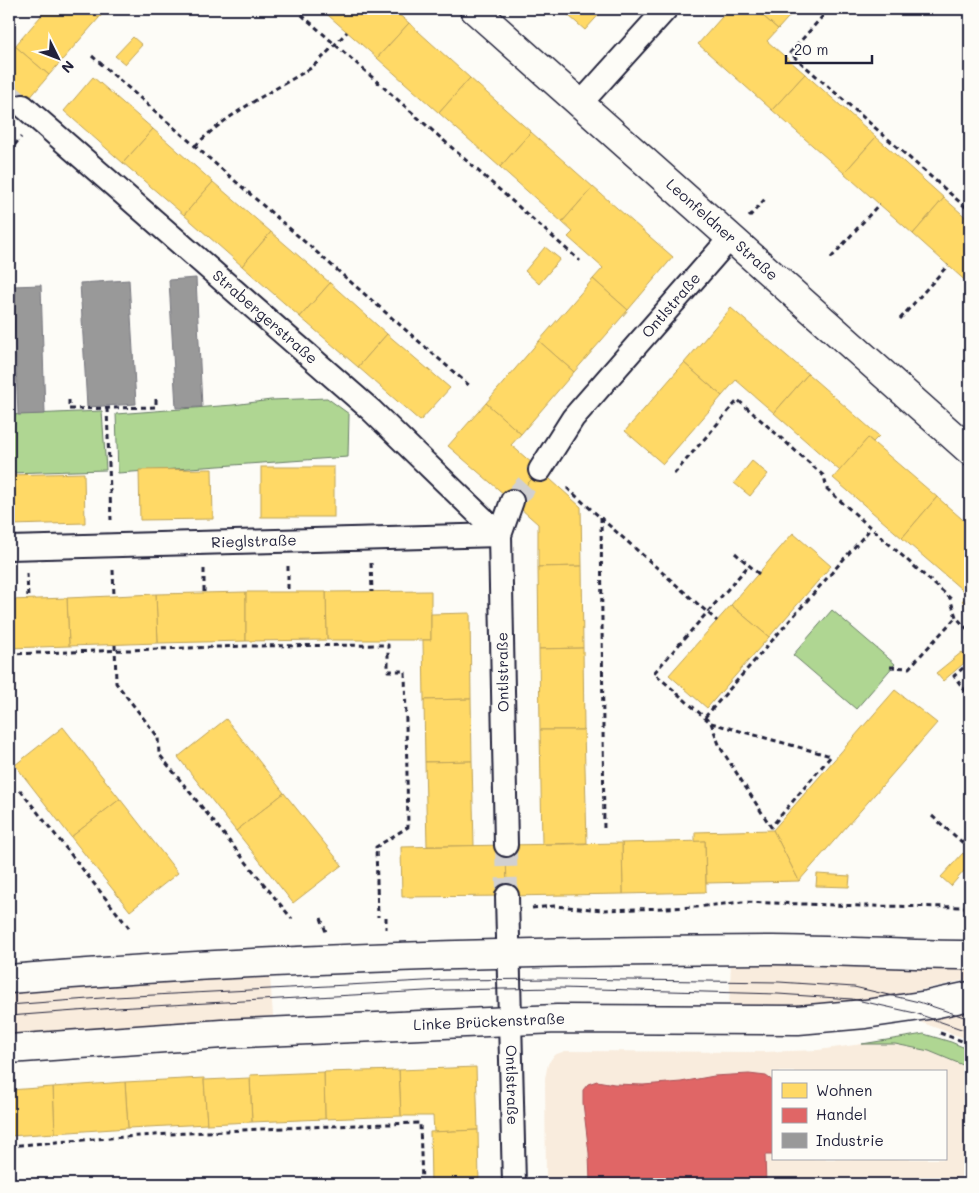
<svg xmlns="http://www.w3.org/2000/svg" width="979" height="1193" viewBox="0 0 979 1193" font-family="Mali,sans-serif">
<rect width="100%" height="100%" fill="#fdfcf7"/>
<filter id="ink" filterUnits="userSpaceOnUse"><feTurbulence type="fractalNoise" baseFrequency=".02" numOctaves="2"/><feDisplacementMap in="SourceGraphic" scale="10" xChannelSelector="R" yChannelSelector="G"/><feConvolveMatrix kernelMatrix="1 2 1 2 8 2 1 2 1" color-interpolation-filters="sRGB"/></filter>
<g filter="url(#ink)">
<g fill="#f9ecdd" fill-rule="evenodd">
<polygon points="731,964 970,969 970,979 875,1000 822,1005 729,1007"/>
<polygon points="270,975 273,1016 9,1034 9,992"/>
<polygon points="970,1011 970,1040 920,1022"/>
<path d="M 862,1044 L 895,1044 L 929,1051 L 970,1068 L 970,1184 L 546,1184 L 545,1078 L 548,1064 L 554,1055 L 565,1051 L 762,1052 L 818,1050 ZM 773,1072 L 945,1072 L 945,1159 L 773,1159 Z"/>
</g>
<g fill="#afd692" stroke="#687c66">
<polygon points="327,398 349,414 348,457 118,473 116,414 233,405 271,400"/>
<polygon points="102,411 106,470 9,473 9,415"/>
<polygon points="832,610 895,664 856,709 793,655"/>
<polygon points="924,1034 951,1042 970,1050 970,1068 929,1051 895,1044 862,1044"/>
</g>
<g fill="#ffd966" stroke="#bda259">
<polygon points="47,9 88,9 99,18 49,75 15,46"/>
<polygon points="88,9 106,9 99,18"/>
<polygon points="321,9 392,9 409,23 377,58"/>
<polygon points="561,9 604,9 585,30"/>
<polygon points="729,9 755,9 778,29 767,41 805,74 772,110 698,44"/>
<polygon points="755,9 796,9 778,29"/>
<polygon points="409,23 470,78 439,113 377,58"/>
<polygon points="133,37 142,45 125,64 115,56"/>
<polygon points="15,46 49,75 9,123 9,53"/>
<polygon points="805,74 876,137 844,173 772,110"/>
<polygon points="93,77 153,129 123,163 64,111"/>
<polygon points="470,78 531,132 500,167 439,113"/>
<polygon points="153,129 213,182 184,215 123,163"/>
<polygon points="531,132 593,187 562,222 500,167"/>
<polygon points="876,137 944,198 913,234 844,173"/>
<polygon points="213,182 271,232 242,266 184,215"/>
<polygon points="593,187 673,257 628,310 593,279 603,268 568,237 573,232 562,222"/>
<polygon points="944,198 970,221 970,285 913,234"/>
<polygon points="271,232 330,283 300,317 242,266"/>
<polygon points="545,247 560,259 539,284 525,271"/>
<polygon points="593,279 628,310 574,372 539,341"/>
<polygon points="330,283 387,334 358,367 300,317"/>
<polygon points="731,308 808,374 774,413 736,380 722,396 684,363"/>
<polygon points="387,334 450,388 420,421 358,367"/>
<polygon points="539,341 574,372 521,434 486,403"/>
<polygon points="684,363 722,396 663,464 625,431"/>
<polygon points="808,374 879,436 873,442 868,438 840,471 774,413"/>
<polygon points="486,403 521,434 511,445 540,470 512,501 448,446"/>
<polygon points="868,438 937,497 902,538 833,478"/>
<polygon points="752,461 768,474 750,496 734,483"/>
<rect x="261" y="467" width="73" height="50"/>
<polygon points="212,469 213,519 140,520 139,470"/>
<polygon points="540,470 581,507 582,566 538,567 538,524 512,501"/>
<polygon points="84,473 85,523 11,525 9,475"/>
<polygon points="937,497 970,526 970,592 968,595 902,538"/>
<polygon points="793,533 831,566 769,637 731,605"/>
<polygon points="582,566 583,648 539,649 538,567"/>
<polygon points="431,591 431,640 327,640 326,592"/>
<polygon points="246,592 246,641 158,643 156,594"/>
<polygon points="246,592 326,592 327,640 246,641"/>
<polygon points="970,592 970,609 962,601"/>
<polygon points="156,594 158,643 69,646 67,598"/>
<polygon points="67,598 69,646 9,648 9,600"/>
<polygon points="731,605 769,637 707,708 669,675"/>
<polygon points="470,613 471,699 424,700 423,640 431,640 431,614"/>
<polygon points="583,648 584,730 540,730 539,649"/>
<polygon points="962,652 969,659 943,681 936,673"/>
<polygon points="895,690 937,723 799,881 773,830"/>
<polygon points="471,699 472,761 425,762 424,700"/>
<polygon points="226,719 284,793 236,831 178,757"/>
<polygon points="63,727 120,799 71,837 15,765"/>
<polygon points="540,730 584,730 587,843 542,844"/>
<polygon points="472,761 474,846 427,846 425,762"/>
<polygon points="284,793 342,865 293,903 236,831"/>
<polygon points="120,799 178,873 130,911 71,837"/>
<polygon points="773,830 799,881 706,883 705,841 695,842 695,832"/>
<polygon points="705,841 706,892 623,894 622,843"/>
<polygon points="622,843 623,894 507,896 506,845"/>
<polygon points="506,845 507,896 402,897 401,847"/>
<polygon points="963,853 970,860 970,864 951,886 941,877"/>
<polygon points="817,874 850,876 849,887 816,886"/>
<polygon points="476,1067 478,1130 434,1132 433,1116 401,1116 399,1070"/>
<polygon points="399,1070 401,1116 325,1119 324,1072"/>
<polygon points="324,1072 325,1119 252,1122 250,1075"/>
<polygon points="204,1078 207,1124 128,1128 125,1082"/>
<polygon points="250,1078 252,1122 207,1124 204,1080"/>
<polygon points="125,1082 128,1128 55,1133 53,1087"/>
<polygon points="53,1087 55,1133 9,1136 9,1090"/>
<polygon points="478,1130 479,1184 431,1184 430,1132"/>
</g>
<polygon fill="#e06666" stroke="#a75259" points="749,1074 766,1076 773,1081 773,1155 765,1155 766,1184 590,1184 589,1153 583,1103 583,1090 588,1084 597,1081 614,1084 643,1085 681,1082 714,1076"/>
<g fill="#999" stroke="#75757d">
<polygon points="196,278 202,407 176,408 169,280"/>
<polygon points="129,280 136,404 87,407 80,283"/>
<polygon points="41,285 45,414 18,415 13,286"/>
</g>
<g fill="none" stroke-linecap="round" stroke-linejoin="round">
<g stroke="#d1d0d1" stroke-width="22" stroke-dasharray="22 11" stroke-linecap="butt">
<polyline points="9,94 23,106"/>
<polyline points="512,501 540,470"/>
<polyline points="506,845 507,896"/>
</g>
<g stroke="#22223b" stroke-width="26">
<g id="street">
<polyline points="581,103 666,9"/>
<path id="s1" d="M 23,106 L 371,410 L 500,535"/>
<path id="s2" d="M 540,470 L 573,418 L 731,237"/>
<path id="s3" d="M 9,548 L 500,535"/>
<polyline points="506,845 500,535 512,501"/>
<path id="s4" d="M 507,896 L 514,1184"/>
</g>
</g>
<g stroke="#22223b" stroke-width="31">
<g id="secondary">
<path id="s5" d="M 474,9 L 970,451"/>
<path d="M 9,979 C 263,958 517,951 772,950 C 838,950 904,955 970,955"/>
<path id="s6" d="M 9,1049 L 222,1034 L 510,1021 L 557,1019 L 798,1020 L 865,1014 L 928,1005 L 970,996"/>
</g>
</g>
<g stroke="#22223b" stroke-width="3" stroke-dasharray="5 4" stroke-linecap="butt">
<polyline points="295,9 580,261"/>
<polyline points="829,9 790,53 970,211"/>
<polyline points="92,56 471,387"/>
<path d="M 195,146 C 228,113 271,92 311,68 L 321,59 L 347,32"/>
<polyline points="9,152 21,137"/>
<polyline points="749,217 765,199"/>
<polyline points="831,258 879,204"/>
<polyline points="900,319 948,265"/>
<polyline points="69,400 69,409 156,407 156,395"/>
<polyline points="107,408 111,520"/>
<polyline points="674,474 738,400 824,476 827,489 950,598 956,617 970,632"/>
<polyline points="567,488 717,621"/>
<polyline points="601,517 604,832"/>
<polyline points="735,553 759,574"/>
<polyline points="371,563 372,592"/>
<polyline points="288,566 288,592"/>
<polyline points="204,569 204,593"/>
<polyline points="113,570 114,596"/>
<polyline points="27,573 28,599"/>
<polyline points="115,645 116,683 158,737 159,754 292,919"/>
<polyline points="9,654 247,646 388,645 388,671 405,671 408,827 376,847 378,917"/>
<polyline points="970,662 954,676 970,697"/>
<polyline points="890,667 909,668 956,617"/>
<polyline points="705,717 871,528"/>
<polyline points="711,723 720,747 771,827 831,756 711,723 654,673 749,565"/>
<polyline points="20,790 129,928"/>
<polyline points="932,816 970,849"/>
<polyline points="532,908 554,906 604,910 697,907 742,902 864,906 970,907"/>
<polyline points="386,917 386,929"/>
<polyline points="321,918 326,932"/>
<polyline points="940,1033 970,1044"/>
<path d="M 9,1146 C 146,1134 282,1127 420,1123 L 422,1184"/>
</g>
<use href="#street" stroke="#fdfcf7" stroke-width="22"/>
<use href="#secondary" stroke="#fdfcf7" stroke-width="28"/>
<g stroke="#22223b" stroke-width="1">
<polyline points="9,1005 115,997 444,980 556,979 779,982 854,987 919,1002 970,1019"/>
<polyline points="9,1016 116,1008 444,990 560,988 778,994 852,999 915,1013 970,1032"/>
</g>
</g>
</g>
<g text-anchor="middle" stroke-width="5" stroke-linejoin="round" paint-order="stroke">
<g font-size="15" fill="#22223b" stroke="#fdfcf7">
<text dy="5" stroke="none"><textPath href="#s5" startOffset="332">Leonfeldner Straße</textPath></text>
<text dy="5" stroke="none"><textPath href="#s2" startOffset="211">Ontlstraße</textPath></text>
<text dy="5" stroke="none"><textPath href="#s1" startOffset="321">Strabergerstraße</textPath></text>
<text dy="5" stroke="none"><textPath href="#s3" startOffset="245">Rieglstraße</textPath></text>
<text transform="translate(503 672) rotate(-91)" y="5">Ontlstraße</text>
<text dy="5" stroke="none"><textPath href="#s6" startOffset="481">Linke Brückenstraße</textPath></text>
<text dy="5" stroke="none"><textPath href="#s4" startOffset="189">Ontlstraße</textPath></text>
</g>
</g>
<rect width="979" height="1193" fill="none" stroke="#fdfcf7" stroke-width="30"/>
<rect x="15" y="15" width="949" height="1163" fill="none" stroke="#22223b" stroke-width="2" filter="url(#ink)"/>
<rect x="772" y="1070" width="175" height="90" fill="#fdfcf7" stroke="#a5a5ac"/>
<rect x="782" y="1083" width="25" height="15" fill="#ffd966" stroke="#a5a5ac"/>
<text x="816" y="1096" font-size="15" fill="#22223b">Wohnen</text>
<rect x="782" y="1108" width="25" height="15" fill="#e06666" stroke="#a5a5ac"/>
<text x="816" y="1120" font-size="15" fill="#22223b">Handel</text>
<rect x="782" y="1133" width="25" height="15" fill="#999999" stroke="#a5a5ac"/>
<text x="816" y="1146" font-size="15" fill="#22223b">Industrie</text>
<g transform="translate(58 58) rotate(132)" stroke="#fdfcf7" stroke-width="4" paint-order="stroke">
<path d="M0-4L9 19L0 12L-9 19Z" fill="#22223b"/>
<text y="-8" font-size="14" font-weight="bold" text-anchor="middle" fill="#22223b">N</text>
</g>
<path d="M786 55v8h86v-8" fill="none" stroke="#22223b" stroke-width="2.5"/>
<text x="794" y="55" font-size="15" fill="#22223b" stroke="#fdfcf7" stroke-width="4" paint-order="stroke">20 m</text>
</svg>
